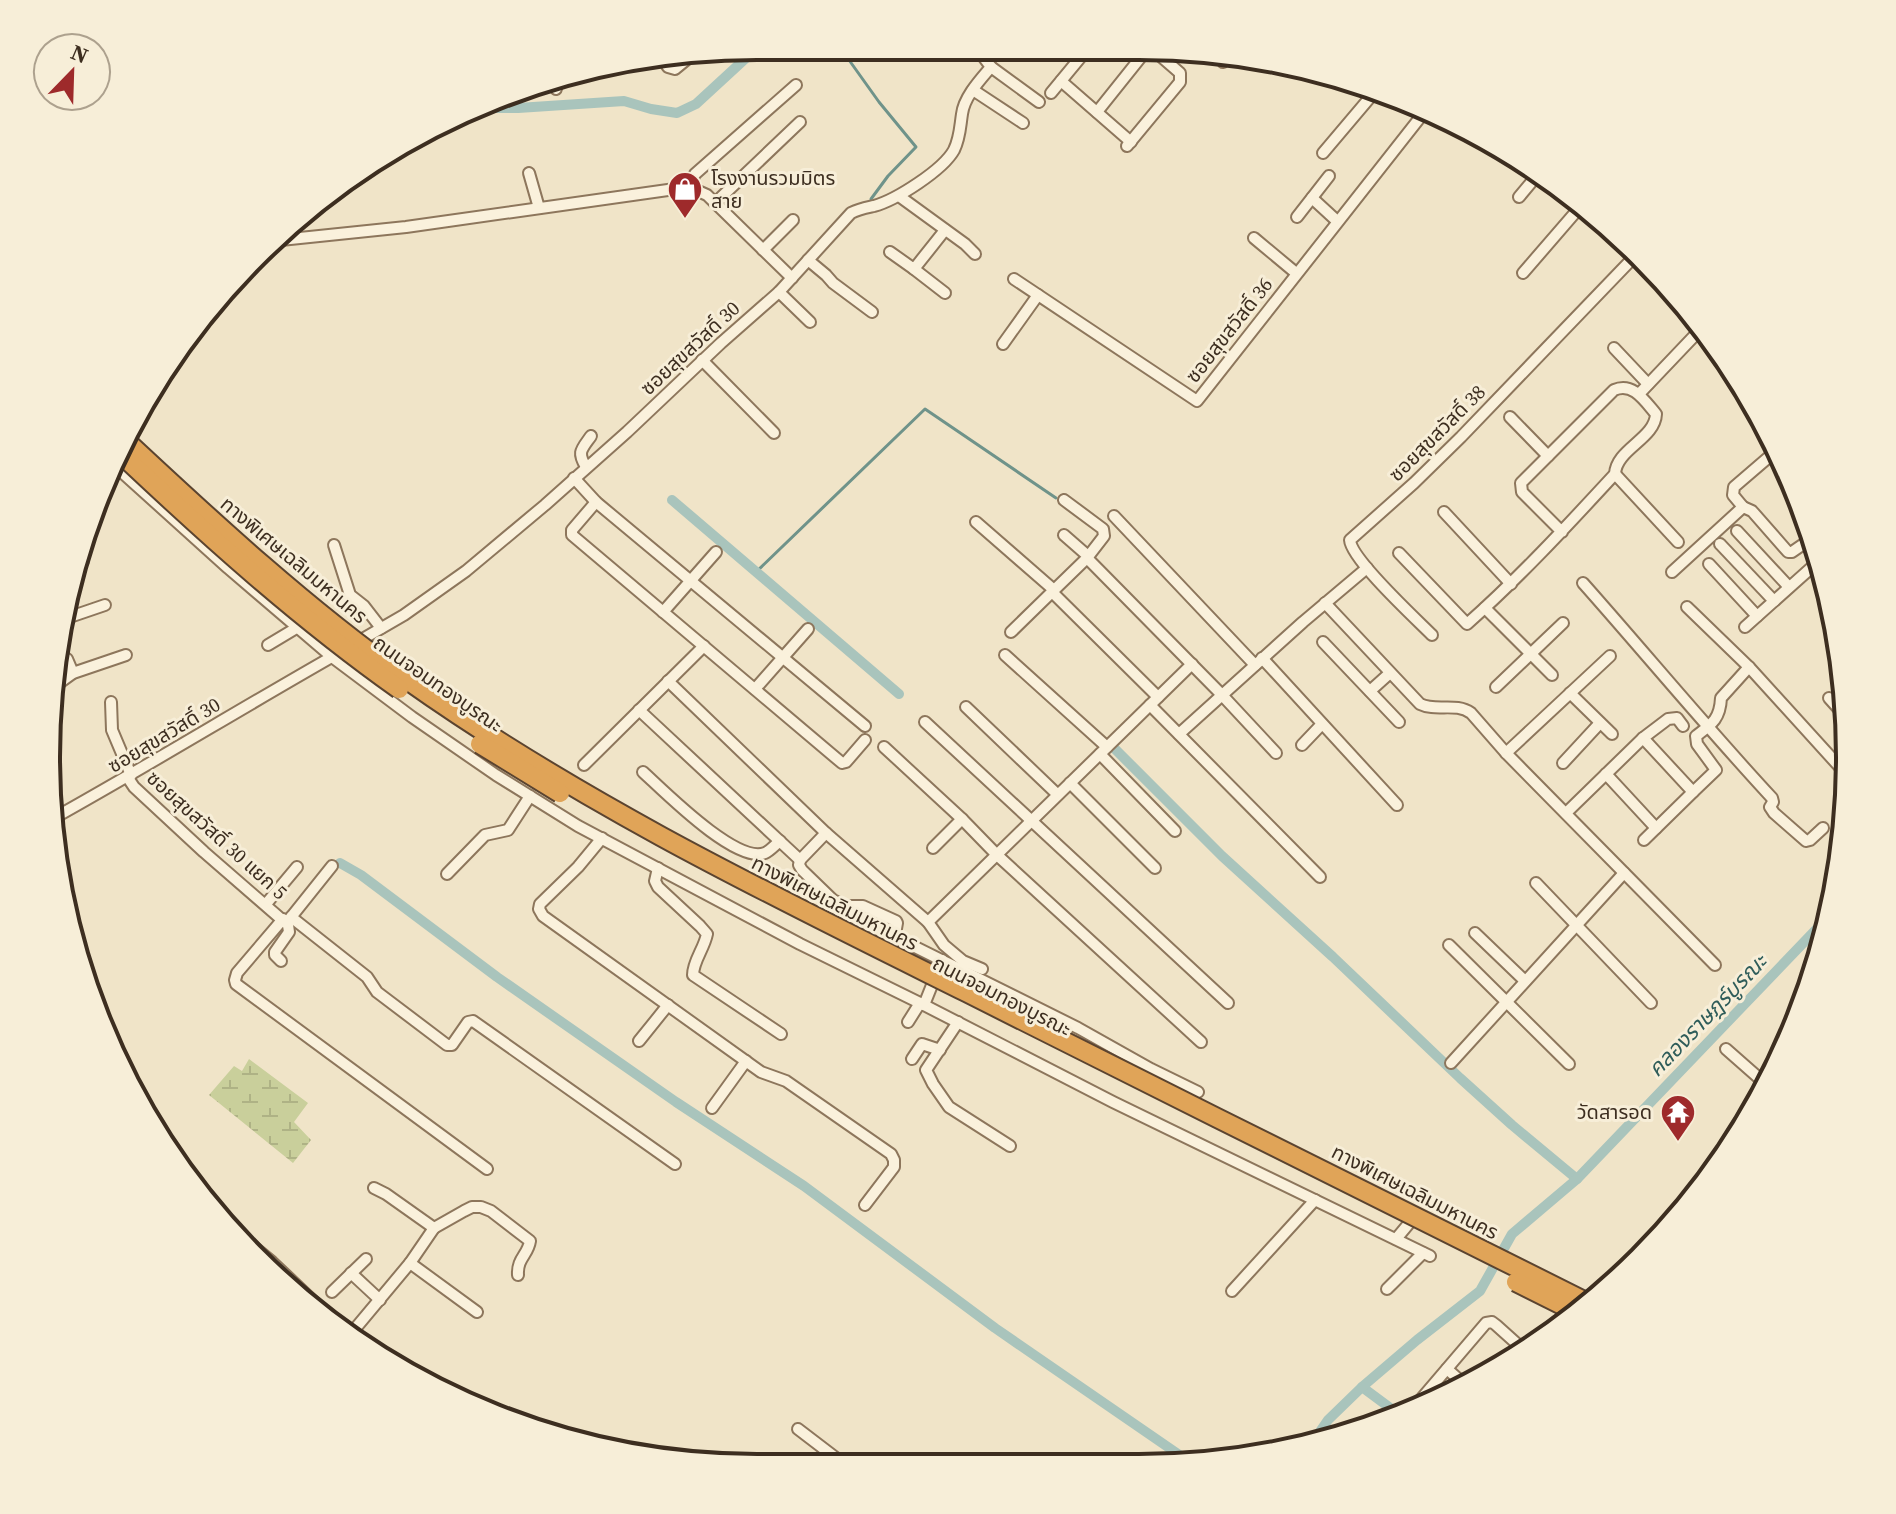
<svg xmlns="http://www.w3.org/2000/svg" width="1896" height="1514" viewBox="0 0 1896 1514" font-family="'Source Serif 4','Noto Sans Thai',serif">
<defs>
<pattern id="wetland-marsh" width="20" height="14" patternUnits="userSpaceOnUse" patternTransform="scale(2)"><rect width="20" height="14" fill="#c9cf9b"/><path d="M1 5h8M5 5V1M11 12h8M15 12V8" fill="none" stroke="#aeb285"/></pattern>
</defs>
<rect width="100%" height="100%" fill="#f0e4c8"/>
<polygon fill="url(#wetland-marsh)" points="249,1059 308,1103 294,1122 311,1140 293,1163 209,1095 234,1066 242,1071"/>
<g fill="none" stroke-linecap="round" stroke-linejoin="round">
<g stroke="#6f938a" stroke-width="3">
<polyline points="839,46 879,102 916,147 888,176 871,199"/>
<polyline points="755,573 925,409 1056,498"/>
</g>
<g stroke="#a9c4bc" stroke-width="10">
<polyline points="482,108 518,108 624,101 651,109 677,113 696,104 759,46"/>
<polyline points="672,500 899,694"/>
<polyline points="1114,748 1222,856 1333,957 1460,1078 1512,1125 1577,1179"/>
<polyline points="340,863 361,875 497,977 676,1102 804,1186 995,1328 1194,1465"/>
<polyline points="1362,1387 1397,1413"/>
<polyline points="1310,1446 1328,1420 1362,1387 1417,1340 1480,1291 1512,1234 1577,1179 1830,915"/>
</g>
<g stroke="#8d765c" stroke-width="14">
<g id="street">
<polyline points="662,58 668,67 675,69 692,55"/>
<polyline points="1223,62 1228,56"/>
<polyline points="991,67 1039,102"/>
<polyline points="554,78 556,89"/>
<polyline points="1061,81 1131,142"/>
<polyline points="973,90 1023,123"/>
<polyline points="1051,93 1089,47"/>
<polyline points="1097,112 1149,47"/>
<polyline points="1127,146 1180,82 1180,73 1150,47"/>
<polyline points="1323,153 1378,88"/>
<polyline points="529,173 539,208"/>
<polyline points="689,187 695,174 796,85"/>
<polyline points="899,196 965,244 975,254"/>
<polyline points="1519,197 1539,173"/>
<polyline points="1312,198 1337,221"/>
<polyline points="715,203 800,122"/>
<polyline points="1297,217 1329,176"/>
<polyline points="1254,238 1296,273"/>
<polyline points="271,241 406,227 689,187 707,195 792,278"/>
<polyline points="763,250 793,220"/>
<polyline points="890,252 914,269 945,230"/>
<polyline points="808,260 826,275 833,283 872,312"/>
<polyline points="914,269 945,293"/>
<polyline points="1523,273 1574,214 1585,206"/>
<polyline points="1014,279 1197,401 1426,110"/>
<polyline points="779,292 810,322"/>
<polyline points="1003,344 1038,295"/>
<polyline points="1614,348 1648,384"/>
<polyline points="702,360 774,433"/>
<polyline points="1639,394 1698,332"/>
<polyline points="1510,417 1548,456"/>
<polyline points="115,466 228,568 332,657 412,717 496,775 578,826 800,944 924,1005 1113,1102 1430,1256"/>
<path d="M 586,467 C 577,452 581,450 591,436"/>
<polyline points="1615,474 1678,542"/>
<polyline points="574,478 596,502 865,726"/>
<polyline points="596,502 572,530 572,535 842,763 846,762 865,740"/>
<polyline points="1743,507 1752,511 1788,552 1792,552 1805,543"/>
<polyline points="1444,512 1511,584"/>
<polyline points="1114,516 1255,665"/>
<polyline points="976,522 1054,590"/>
<polyline points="1737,531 1789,587"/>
<polyline points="1064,535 1088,556"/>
<polyline points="1720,544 1774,601"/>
<polyline points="334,545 350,595 364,606 381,628"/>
<path d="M 1399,553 L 1467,624 C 1520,577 1567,526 1615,474 C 1616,449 1655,439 1656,414 C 1644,400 1633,382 1614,390 L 1521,483 L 1522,492 L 1562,532"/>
<polyline points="1087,558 1222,695 1276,753"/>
<polyline points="74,564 83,561"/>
<polyline points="1709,564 1757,616"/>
<polyline points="1672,572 1743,507 1733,495 1734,487 1777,450"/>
<path d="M 1583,583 C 1646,654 1707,728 1772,798 L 1773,802 L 1770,807 L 1774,813 L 1806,841 L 1810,840 L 1823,828"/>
<polyline points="1052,592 1087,558 1104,536 1103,529 1064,500"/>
<path d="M 1325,603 L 1420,704 C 1436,712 1456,702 1471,713 L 1506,753 L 1715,965"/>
<polyline points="1687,607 1749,667 1848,776"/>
<polyline points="1485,608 1552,675"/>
<polyline points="663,612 716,552"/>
<polyline points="64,619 105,605"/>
<polyline points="1745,627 1820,560"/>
<polyline points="1011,632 1052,592 1158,697"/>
<path d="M 1432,635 C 1415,618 1351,559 1350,540 L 1414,483 L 1461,437 L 1635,256"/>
<polyline points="1323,642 1399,722"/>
<path d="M 354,644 L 404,615 L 466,571 L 545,505 L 627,432 L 721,343 L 779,292 L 851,213 C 859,209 865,208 874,206 C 896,200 943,170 954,150 C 960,138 960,127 962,114 C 964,97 980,80 991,67 L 976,47"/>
<polyline points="268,645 298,627"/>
<polyline points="59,655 67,659 73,673"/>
<polyline points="1005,655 1107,747"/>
<polyline points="1262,658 1397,805"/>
<polyline points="668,681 826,833 928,922 944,945 963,961 982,969"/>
<polyline points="55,686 73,673 126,655"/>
<polyline points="1496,687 1563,623"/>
<polyline points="755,689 808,629"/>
<polyline points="1370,691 1390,673"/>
<polyline points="1570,693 1612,734"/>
<polyline points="1829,698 1846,717"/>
<polyline points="111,702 112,730 131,775"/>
<polyline points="1150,705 1320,877"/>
<polyline points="966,707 1057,794"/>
<polyline points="639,710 800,860 826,833"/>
<polyline points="925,722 1228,1003"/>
<polyline points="1179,734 1303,622 1367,568"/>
<polyline points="1643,738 1693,792 1644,840"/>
<polyline points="1302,745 1322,724"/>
<polyline points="884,747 962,819"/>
<polyline points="1506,753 1610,656"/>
<polyline points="1100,754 1175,831"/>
<polyline points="1563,763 1600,723"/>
<polyline points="584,765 704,646"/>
<path d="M 643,772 C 665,792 736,864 765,853 C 770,851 776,844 780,841"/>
<polyline points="1606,774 1656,828"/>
<polyline points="128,778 134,787 204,852 288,925 289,932 275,952 275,955 281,961"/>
<polyline points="1070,783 1155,868"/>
<path d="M 1693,792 L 1716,770 L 1697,744 L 1696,736 C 1712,724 1720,719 1721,698 L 1749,667"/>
<polyline points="1566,813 1643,738 1668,719 1677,718 1683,726"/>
<path d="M 54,818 C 149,765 242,708 337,654"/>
<polyline points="602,838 578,867 540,904 539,909 543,916 761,1072 786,1081 891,1154 894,1160 894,1167 865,1205"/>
<polyline points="933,848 962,819 997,855 1201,1042"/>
<polyline points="800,860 799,865 802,870 833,900 846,906 863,906 896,921 897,923 895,934 899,939 1078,1028 1151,1069 1198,1092"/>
<path d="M 658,868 L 655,881 L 658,887 L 700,926 L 707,934 C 704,949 693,961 693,975 L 781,1034"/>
<polyline points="447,874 485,835 508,830 530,796"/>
<polyline points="1536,883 1651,1003"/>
<polyline points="266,904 297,867"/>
<polyline points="291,917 367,977 377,992 447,1045 452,1045 468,1022 473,1021 675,1164"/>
<polyline points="283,919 237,973 235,980 236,984 487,1169"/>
<polyline points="288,921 332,866"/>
<polyline points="928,922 1192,664"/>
<polyline points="1475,933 1525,981"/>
<polyline points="1449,945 1569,1064"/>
<polyline points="924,1005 942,960"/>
<polyline points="908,1022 920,1003"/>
<polyline points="958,1022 926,1070 933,1084 949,1107 1010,1146"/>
<polyline points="639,1041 668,1005"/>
<polyline points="1726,1049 1768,1086"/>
<polyline points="912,1059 922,1044 940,1050"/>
<polyline points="1451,1063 1624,873"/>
<polyline points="712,1108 746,1061"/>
<polyline points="214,1214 272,1262 349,1335"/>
<path d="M 434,1228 L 464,1211 L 472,1207 L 481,1207 L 491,1211 L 530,1241 C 528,1255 517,1258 518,1275"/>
<polyline points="1396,1239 1411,1221"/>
<polyline points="410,1263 477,1312"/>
<polyline points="351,1273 380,1300"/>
<polyline points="1387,1289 1423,1253"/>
<polyline points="1232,1291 1315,1200"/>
<polyline points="332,1292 366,1259"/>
<polyline points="349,1336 410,1263 434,1228 386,1194 374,1188"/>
<polyline points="1447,1369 1465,1385"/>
<polyline points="1416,1405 1486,1323 1492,1322 1496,1325 1525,1351"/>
<polyline points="798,1429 849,1468"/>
</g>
</g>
<g stroke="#5b4430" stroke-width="20">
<polyline id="primary" points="1734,377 1763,419"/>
</g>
<use href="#street" stroke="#faf1dc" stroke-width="10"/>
<use href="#primary" stroke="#f3d9a0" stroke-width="16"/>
<g stroke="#5b4430" stroke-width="22" stroke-linecap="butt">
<g id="highway-bridge">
<path d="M 125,440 C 215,524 306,608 406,679 C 582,804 775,897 968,993 C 1175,1097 1383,1201 1590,1304"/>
<path d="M 120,453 C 209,537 299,618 399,689"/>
<polyline points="480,744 560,793"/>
<polyline points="1516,1282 1578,1313"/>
</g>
</g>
<use href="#highway-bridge" stroke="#e0a458" stroke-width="18"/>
</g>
<defs>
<g id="shop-pin" transform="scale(1.8)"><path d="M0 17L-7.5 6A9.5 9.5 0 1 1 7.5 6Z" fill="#9e2a2b" stroke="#f7eed8"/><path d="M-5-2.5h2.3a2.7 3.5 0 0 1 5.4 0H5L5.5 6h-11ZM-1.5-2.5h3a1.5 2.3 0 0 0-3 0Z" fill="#fff"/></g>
<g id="temple-pin" transform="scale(1.8)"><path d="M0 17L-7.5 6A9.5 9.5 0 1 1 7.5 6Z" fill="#9e2a2b" stroke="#f7eed8"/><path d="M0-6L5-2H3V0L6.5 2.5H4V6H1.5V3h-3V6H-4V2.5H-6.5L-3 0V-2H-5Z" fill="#fff"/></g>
</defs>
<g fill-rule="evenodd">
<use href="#shop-pin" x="685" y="189"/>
<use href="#temple-pin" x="1678" y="1112"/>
</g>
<g text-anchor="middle" stroke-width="6" stroke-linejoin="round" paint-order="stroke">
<g font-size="20" fill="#3d2e20" stroke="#f7eed8" text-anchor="start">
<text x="711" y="185">โรงงานรวมมิตร<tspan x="711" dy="23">สาย</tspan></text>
<text x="1652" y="1119" text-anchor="end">วัดสารอด</text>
</g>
<g font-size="20" fill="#3d2e20" stroke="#f7eed8">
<text transform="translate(1229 330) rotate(-52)" y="7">ซอยสุขสวัสดิ์ 36</text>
<text transform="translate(690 348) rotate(-43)" y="7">ซอยสุขสวัสดิ์ 30</text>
<text transform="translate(1437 433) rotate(-45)" y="7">ซอยสุขสวัสดิ์ 38</text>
<text transform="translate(294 560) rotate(40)" y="7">ทางพิเศษเฉลิมมหานคร</text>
<text transform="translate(438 684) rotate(35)" y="7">ถนนจอมทองบูรณะ</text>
<text transform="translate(164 735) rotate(-31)" y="7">ซอยสุขสวัสดิ์ 30</text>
<text transform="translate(217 835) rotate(42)" y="7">ซอยสุขสวัสดิ์ 30 แยก 5</text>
<text transform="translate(835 903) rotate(27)" y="7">ทางพิเศษเฉลิมมหานคร</text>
<text transform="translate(1002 996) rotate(27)" y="7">ถนนจอมทองบูรณะ</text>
<text transform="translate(1415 1192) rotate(27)" y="7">ทางพิเศษเฉลิมมหานคร</text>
</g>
<g font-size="22" font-style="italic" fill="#2f5d5a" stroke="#f7eed8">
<text transform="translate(1707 1015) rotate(-46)" y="8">คลองราษฎร์บูรณะ</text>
</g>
</g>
<path d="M0 0H1896V1514H0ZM757 60H1139A697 697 0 0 1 1836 757V757A697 697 0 0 1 1139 1454H757A697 697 0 0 1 60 757V757A697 697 0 0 1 757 60Z" fill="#f7eed8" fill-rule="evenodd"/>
<path fill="none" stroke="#3d2e20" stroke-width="4" d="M757 60H1139A697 697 0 0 1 1836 757V757A697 697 0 0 1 1139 1454H757A697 697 0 0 1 60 757V757A697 697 0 0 1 757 60Z"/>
<g transform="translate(72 72) rotate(23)"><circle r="38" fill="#f7eed8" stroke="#ada18e" stroke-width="2"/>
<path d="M0-6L14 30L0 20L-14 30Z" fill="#9e2a2b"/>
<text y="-12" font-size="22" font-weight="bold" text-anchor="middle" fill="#3d2e20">N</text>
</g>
</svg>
